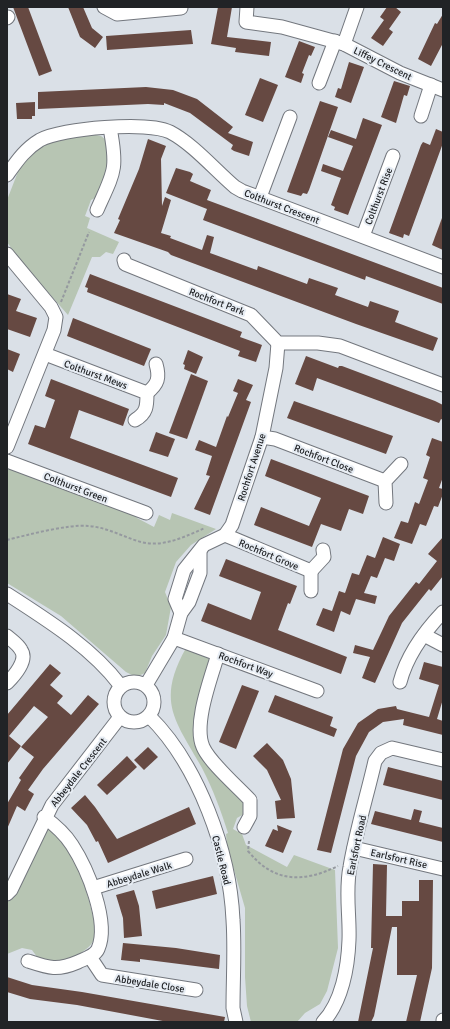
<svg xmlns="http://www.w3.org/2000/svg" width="450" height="1029" viewBox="0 0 450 1029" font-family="Signika,sans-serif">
<rect width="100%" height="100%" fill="#dae0e7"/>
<g fill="#b7c5b3">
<polygon points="91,134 101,136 106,140 112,164 101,195 91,200 85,216 90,218 87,228 119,242 113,254 106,252 100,257 92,257 68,315 18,258 7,242 7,200 21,164 32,152 49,142"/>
<polygon points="9,469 16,469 134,513 137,518 154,527 159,515 170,520 172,513 216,529 191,545 176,562 165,592 171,607 166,635 152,656 145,673 136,677 126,672 61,616 7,583 7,471"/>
<path d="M 186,648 L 207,656 L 209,660 L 194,719 L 193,735 L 197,747 L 244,800 L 244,814 L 237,818 L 233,829 L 242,834 L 246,845 L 287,867 L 294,855 L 335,870 L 338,948 L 327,991 L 320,1004 L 305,1013 L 297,1022 L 251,1022 L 247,1006 L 245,977 L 245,908 L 227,846 L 226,834 L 228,833 C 221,811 213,789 202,768 C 175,720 156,702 186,648 Z"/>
<path d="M 52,828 C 58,835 67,843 71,852 C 79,865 98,923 95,937 C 91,951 68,961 55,962 C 50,962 45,961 40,961 L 32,950 L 22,948 L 7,954 L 7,901 L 14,895 L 42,830 Z"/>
</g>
<g fill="#664942">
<polygon points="13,7 28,7 52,71 39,76"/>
<polygon points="68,7 83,7 92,28 103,37 95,48 80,37"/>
<polygon points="218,7 232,7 227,37 271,42 269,56 235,52 236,48 211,44"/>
<polygon points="387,7 395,7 401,12 389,29 393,32 383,46 371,38 384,20 380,17"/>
<polygon points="443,14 443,43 431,66 418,59 435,23 437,24"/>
<polygon points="191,30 193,44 107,50 106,36"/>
<polygon points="299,41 315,47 311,56 309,55 302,73 304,74 301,83 285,77"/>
<polygon points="349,62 364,67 351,103 335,97 338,88 341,89"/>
<polygon points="260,78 278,85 263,122 245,115"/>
<polygon points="394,81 410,86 407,96 404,95 396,123 381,117"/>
<polygon points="146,87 173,90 197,99 233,127 228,133 253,142 249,156 234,151 231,149 233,145 190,113 164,103 164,105 148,104 38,109 38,92"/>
<polygon points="320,101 338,107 309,190 307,194 303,193 301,196 287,192"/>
<polygon points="35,102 35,116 32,116 32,119 17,119 16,103"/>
<polygon points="363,118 382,125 348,215 334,210 335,207 331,205 341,178 321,171 323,164 343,171 353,146 328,137 331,130 356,139"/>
<polygon points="436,129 443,132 443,143 409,236 404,234 403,238 389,233 421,145 423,142 430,145"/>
<polygon points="148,139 166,146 161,159 162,206 165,197 171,200 161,233 171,236 170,238 202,250 207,235 214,237 210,253 257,270 258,266 307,284 309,278 338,288 335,295 368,307 370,301 399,311 395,322 438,338 433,351 356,324 171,255 168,252 114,233 120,220 118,219 139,169"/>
<polygon points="176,168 190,172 193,174 190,181 211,190 207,200 443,288 443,304 366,276 365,280 203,220 207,209 166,193"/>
<polygon points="442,218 443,218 443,250 432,245"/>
<polygon points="90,274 242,332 240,337 262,345 256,362 238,356 240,351 87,292 88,288 85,287"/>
<polygon points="7,294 21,299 16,311 37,318 30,337 7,329"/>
<polygon points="73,318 151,349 144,366 67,336"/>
<polygon points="7,349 20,354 13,372 7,369"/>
<polygon points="188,350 203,357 196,374 184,369 185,365 183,364"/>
<polygon points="306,356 338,368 339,366 342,366 435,401 443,405 443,420 441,419 439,423 317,378 313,391 295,384"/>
<polygon points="191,374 208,381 187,439 169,433"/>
<polygon points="51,379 129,409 123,426 79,410 70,438 178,478 171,497 28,444 35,425 45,428 55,400 45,396"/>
<polygon points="238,379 253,385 246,400 251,402 210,515 194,509 210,476 206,475 212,456 195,450 199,440 216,447 227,416 228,417 238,393 233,391"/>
<polygon points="294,401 393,436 386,454 287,418"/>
<polygon points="156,432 175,439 168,457 149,451"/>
<polygon points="432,438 443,442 443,477 439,488 443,489 443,494 438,507 434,506 426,526 420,524 412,544 394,538 401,521 408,523 415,502 419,504 428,480 423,478 430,457 426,455"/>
<polygon points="271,459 369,496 363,514 349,509 341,531 321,524 312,547 254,525 261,507 309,526 321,498 265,476"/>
<polygon points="383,537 400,544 394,561 385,558 377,578 371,576 364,593 377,596 375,604 356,599 350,615 341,611 334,632 316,625 323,608 332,611 339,591 345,593 352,573 359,575 367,555 375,558"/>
<polygon points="443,537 443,576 431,591 429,589 402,623 375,683 362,678 370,657 353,653 355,645 373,650 389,616 416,582 419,584 437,561 428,554"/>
<polygon points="226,559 297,586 290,604 288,603 278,630 347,657 341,674 201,621 208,603 251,620 261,592 219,576"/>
<polygon points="424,662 443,667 443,699 437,719 443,721 443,735 403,725 404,719 383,722 369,732 356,756 331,853 317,850 343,749 358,723 378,709 396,706 397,709 429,717 439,685 419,679"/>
<polygon points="50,664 61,673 50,685 63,696 57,703 71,715 88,695 99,704 43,769 28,790 34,794 25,811 17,806 7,829 7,804 21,780 19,778 34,757 21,747 48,717 34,706 9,736 21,746 7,764 7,715"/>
<polygon points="242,685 259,691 236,749 219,742"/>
<polygon points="275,695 333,717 330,726 337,729 334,737 268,712"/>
<polygon points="267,743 283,760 291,779 295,818 277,819 275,801 281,800 267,770 253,756"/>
<polygon points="148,747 158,757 144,770 134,760"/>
<polygon points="127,756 137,767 107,795 97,785"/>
<polygon points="388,767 443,781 443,800 383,785"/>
<polygon points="85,795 95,807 117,839 189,807 196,824 108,863 98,841 96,842 87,825 71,808"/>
<polygon points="414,809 422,811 419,822 443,828 443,842 371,824 375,811 411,820"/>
<polygon points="277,825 292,831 283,853 265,846 273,829 278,831"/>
<polygon points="373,864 387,865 386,916 402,916 402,901 419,901 419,880 433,880 432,968 420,1022 406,1022 417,975 397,975 397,927 392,927 374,1016 371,1022 358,1022 373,948 371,948"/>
<polygon points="213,876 217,894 156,909 152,891"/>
<polygon points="134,890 139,906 142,936 124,938 123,918 116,895"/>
<polygon points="123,943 176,948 220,955 219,969 140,959 140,962 121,960"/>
<polygon points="7,977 32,985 82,992 225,1017 224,1022 168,1022 77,1005 30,999 7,992"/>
</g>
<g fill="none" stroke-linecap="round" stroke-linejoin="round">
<g stroke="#73777e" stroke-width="15">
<g id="minor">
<polyline points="104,7 117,14 181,8"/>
<polyline points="247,7 246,22 282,27 344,44 400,73 443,90"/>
<polyline points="7,18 8,17"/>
<polyline points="344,44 357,7"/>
<polyline points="319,83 335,41"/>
<polyline points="421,116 431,85"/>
<path d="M 7,175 C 17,161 25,149 40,140 C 62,128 148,121 170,132 C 193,144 215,170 235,187 L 242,191 L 443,267"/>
<polyline points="260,197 290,117"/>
<path d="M 97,210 C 114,172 118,170 110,128"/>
<polyline points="363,236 393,156"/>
<polyline points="7,254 51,307 56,317 54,330 7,447"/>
<polyline points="124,260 125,264 251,315 278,343 318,343 340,346 443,385"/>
<path d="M 45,354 L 147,393 C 147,406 147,413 135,420"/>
<path d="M 147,393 C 158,384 160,378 156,364"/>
<polyline points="262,437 275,439 385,481"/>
<polyline points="7,461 146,513"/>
<polyline points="386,503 385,481 401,464"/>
<polyline points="225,535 311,571 324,557 323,550"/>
<polyline points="311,571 311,591"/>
<path d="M 7,594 C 47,620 91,647 120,685"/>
<polyline points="181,613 175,599 184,570 204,545 225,535 232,525 262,437 276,368 278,343"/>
<polyline points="424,635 443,645"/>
<path d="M 7,636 C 11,640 18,644 21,650 C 28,660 14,676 7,683"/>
<polyline points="174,638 317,691"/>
<path d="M 218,654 C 211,678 193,724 203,747 C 210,763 237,786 250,800 L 250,816 L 244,827"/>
<circle cx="134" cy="702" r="20"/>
<path d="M 400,682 C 407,655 424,632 443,612"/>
<polyline points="146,685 174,638 181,613 189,602 200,573 200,551"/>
<path d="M 149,716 C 198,764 230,852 233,920 C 235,949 233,979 233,1008 L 236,1022"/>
<polyline points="354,848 443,869"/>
<polyline points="93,888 186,859"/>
<polyline points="7,894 11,890 52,805 120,717"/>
<polyline points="90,957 102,975 196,990"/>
<path d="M 28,961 C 49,968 57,971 78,962 C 84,959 95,956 98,949 C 110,922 87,868 72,845 C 65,834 55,825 44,817"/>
<path d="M 323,1022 C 342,1002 348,967 349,940 C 350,916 345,891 350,867 C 356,831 367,796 375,761 L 381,753 L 392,748 L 443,760"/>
<polyline points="443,1022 443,1020"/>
</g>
</g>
<g stroke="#95999f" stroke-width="2" stroke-dasharray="3 2" stroke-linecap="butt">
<polyline points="61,302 89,232"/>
<path d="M 7,540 C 27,535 68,524 88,526 C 107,527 123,537 141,542 C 163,548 186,536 205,528"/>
<path d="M 249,841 L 248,851 C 274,883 303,883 338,866"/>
</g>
<use href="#minor" stroke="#fff" stroke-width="13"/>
</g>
<g text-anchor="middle" stroke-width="4" stroke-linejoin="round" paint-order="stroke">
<g font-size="10" fill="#212326" stroke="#e7edf4">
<text transform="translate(383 63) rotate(26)" y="4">Liffey Crescent</text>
<text transform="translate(378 196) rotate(-69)" y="4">Colthurst Rise</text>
<text transform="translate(282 206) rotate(21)" y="4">Colthurst Crescent</text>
<text transform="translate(217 301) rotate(21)" y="4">Rochfort Park</text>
<text transform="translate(96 374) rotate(20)" y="4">Colthurst Mews</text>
<text transform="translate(324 458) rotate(21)" y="4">Rochfort Close</text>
<text transform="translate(251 467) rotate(-72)" y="4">Rochfort Avenue</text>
<text transform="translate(76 487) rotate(21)" y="4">Colthurst Green</text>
<text transform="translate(269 554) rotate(23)" y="4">Rochfort Grove</text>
<text transform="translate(246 664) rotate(20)" y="4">Rochfort Way</text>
<text transform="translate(78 772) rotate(-52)" y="4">Abbeydale Crescent</text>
<text transform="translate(356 845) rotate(-78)" y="4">Earlsfort Road</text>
<text transform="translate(399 858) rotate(13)" y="4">Earlsfort Rise</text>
<text transform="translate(222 860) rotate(76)" y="4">Castle Road</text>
<text transform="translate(139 874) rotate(-17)" y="4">Abbeydale Walk</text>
<text transform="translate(150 983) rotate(9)" y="4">Abbeydale Close</text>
</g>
</g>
<rect width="450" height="1029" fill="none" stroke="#212326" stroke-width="16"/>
</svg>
